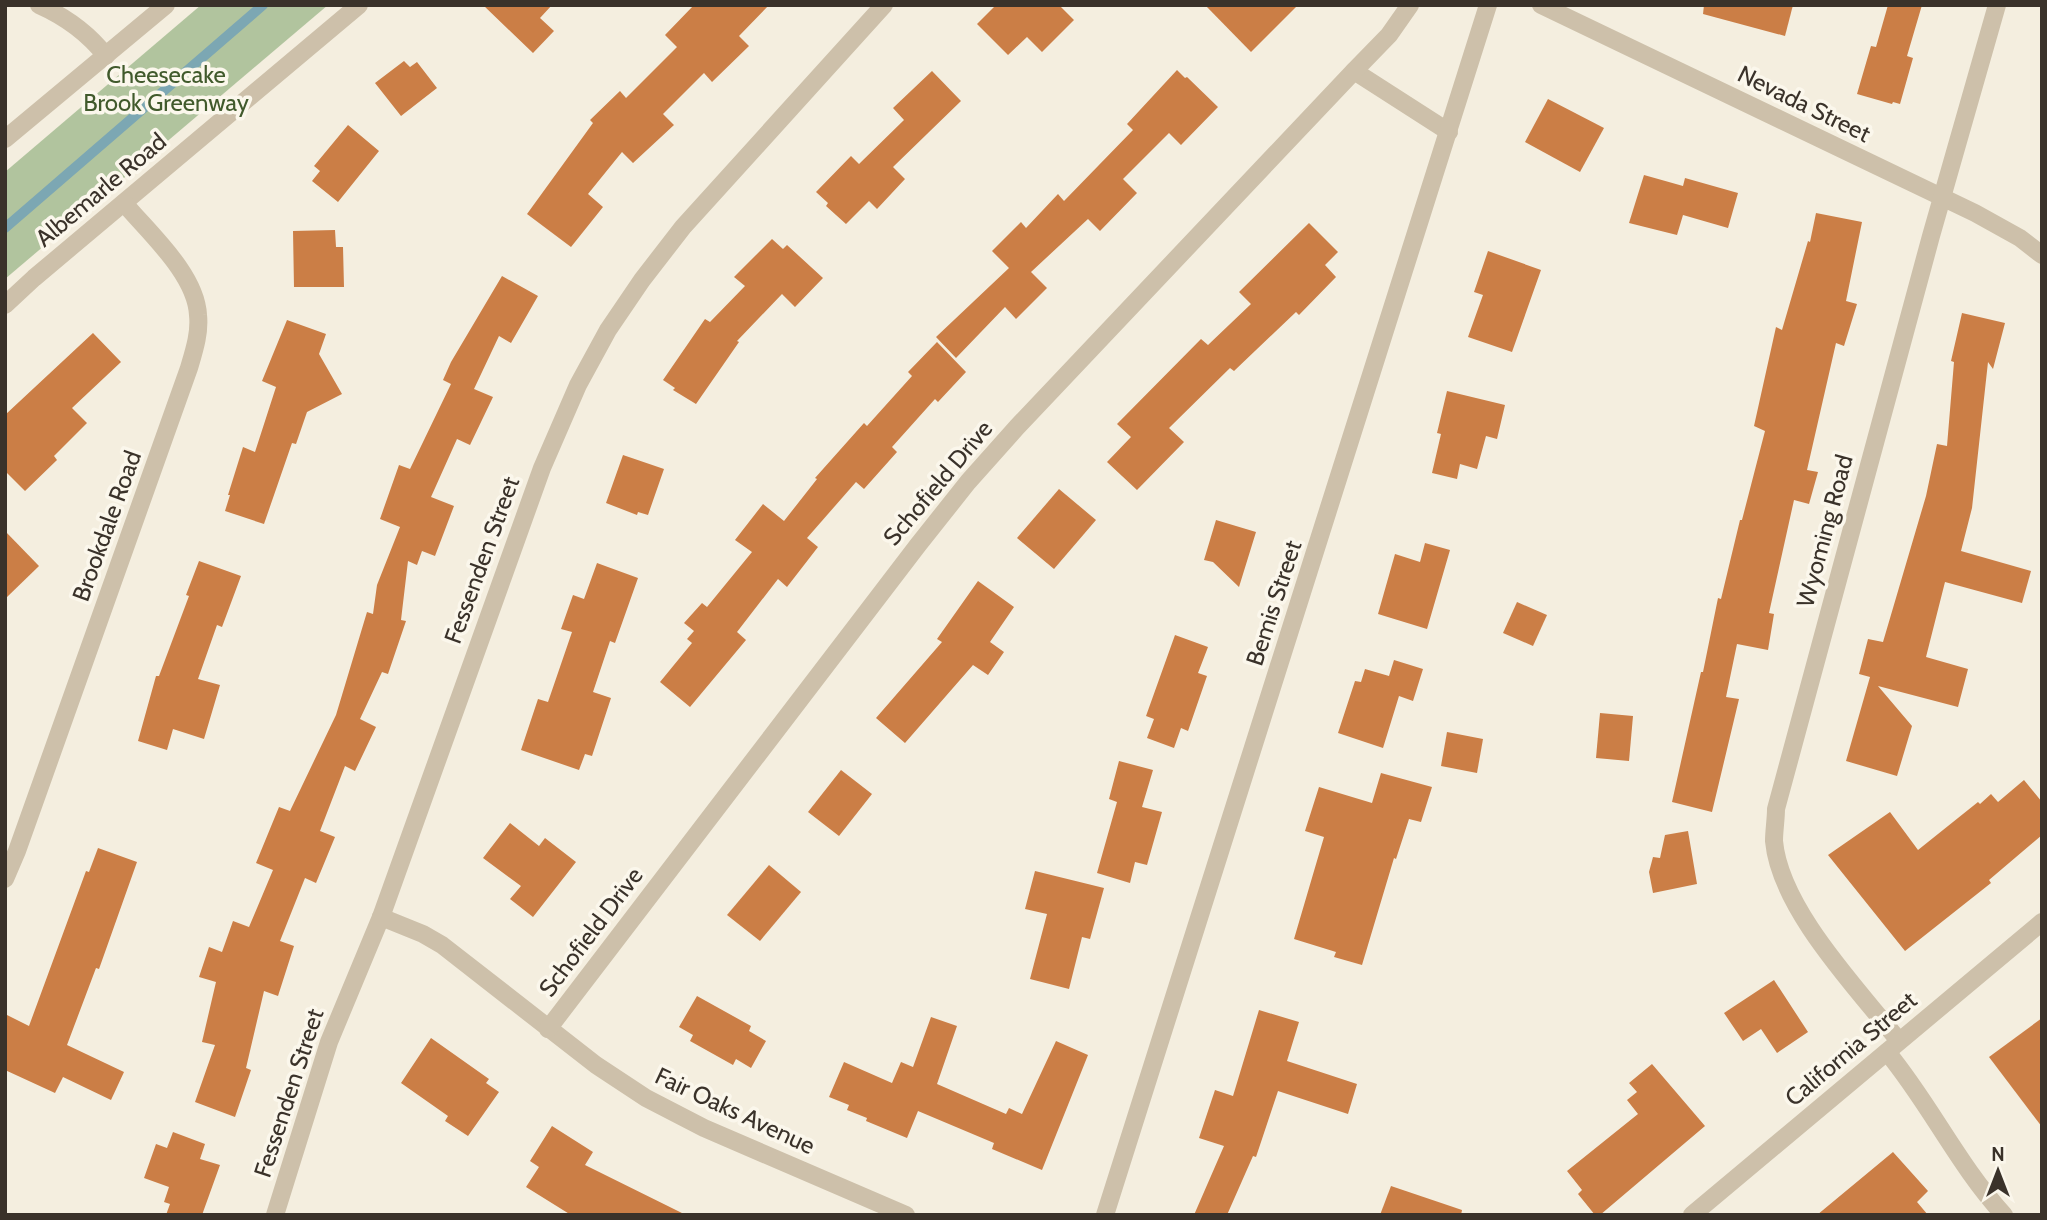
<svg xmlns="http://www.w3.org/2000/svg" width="2047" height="1220" viewBox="0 0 2047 1220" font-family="Cabin,sans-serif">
<rect width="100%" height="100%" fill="#f4eedf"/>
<polygon fill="#b1c49e" points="201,5 328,5 5,279 5,172"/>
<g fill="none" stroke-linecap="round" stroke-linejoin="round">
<polyline stroke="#7ca7b3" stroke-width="10" points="5,228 263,5"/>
</g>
<g fill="#cb7e46">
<polygon points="483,5 552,5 540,18 554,31 533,53"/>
<polygon points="694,5 769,5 739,36 749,46 712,82 704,73 663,114 674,125 633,163 622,152 588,194 603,207 571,247 527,214 593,123 590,120 620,91 626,98 677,47 665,35"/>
<polygon points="996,5 1059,5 1074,20 1042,52 1027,37 1008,55 977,24"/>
<polygon points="1205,5 1298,5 1251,52"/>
<polygon points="1704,5 1793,5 1785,36 1703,14"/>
<polygon points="1888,5 1922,5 1907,56 1913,58 1900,104 1893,102 1892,104 1857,94 1871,46 1876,47"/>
<polygon points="404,61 410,67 417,62 437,88 401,116 375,83"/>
<polygon points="1177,70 1185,78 1187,77 1218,107 1181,145 1169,133 1123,179 1137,193 1100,231 1088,219 1031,272 1047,288 1016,319 1005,307 956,358 936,337 1009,268 992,251 1021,222 1026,228 1058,194 1064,201 1133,130 1127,124"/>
<polygon points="932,71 961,101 893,167 905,179 877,209 869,201 846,224 826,206 828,203 816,192 851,156 859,164 904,120 893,108"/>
<polygon points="1548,99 1604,128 1580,172 1525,142"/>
<polygon points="348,125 379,151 338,202 312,181 320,171 314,166"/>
<polygon points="1644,175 1683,186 1685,178 1738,193 1728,228 1683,215 1677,235 1629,223"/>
<polygon points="1816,213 1862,222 1846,301 1857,304 1844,346 1836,343 1807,470 1818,472 1809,504 1794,500 1769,613 1774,614 1768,650 1737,644 1726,697 1739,699 1712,812 1672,802 1701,672 1703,672 1718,598 1721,599 1740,520 1742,520 1765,431 1754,426 1776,327 1782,330 1808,241 1810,242"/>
<polygon points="1309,223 1338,252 1325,265 1336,277 1299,315 1296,312 1234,371 1230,368 1169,428 1184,442 1137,490 1107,462 1131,437 1117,424 1201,339 1208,345 1251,304 1239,292"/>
<polygon points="335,230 336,247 343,247 344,287 294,287 293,231"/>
<polygon points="772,239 783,249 787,245 823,278 795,307 782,294 737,341 739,342 696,404 673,390 675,388 663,380 705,319 710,322 745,286 734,277"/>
<polygon points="1488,251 1541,270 1512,352 1468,337 1483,295 1474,292"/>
<polygon points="502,276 538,296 511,343 499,336 474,389 493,397 470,445 457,439 431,497 454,506 435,556 422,551 417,565 408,561 401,620 406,621 388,674 382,672 360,719 376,727 355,771 345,766 320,831 335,837 316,883 305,878 280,941 294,946 278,996 264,991 246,1068 251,1070 235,1117 195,1102 215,1045 202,1042 216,982 199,977 209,947 222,952 233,921 249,927 273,870 256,863 279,807 290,811 336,715 367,612 373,614 377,585 400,527 380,519 399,465 410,469 451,384 443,380 451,362"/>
<polygon points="1962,313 2005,323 1993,369 1988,362 1972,508 1961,551 2031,571 2022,603 1945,582 1926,657 1968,669 1958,707 1878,686 1912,726 1897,776 1846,761 1870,677 1859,674 1868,639 1883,642 1926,496 1937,444 1947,446 1954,362 1951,361"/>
<polygon points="287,320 326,334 319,354 342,394 307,412 296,444 292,443 264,524 225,511 230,495 228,495 243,447 255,452 276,387 262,381"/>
<polygon points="93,333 121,362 72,408 87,423 54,456 57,460 25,491 5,471 5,415"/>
<polygon points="937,342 966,372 938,402 935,399 892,447 897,452 864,489 856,482 807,538 818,547 787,587 778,579 737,632 746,640 690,707 660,682 692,643 687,639 694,631 684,623 702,603 707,607 752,552 735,540 763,504 784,521 817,479 815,478 864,423 867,426 912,376 908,372"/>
<polygon points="1447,391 1505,405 1497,439 1486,436 1477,469 1460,464 1457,479 1432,473 1441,434 1437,433"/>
<polygon points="623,455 664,469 648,515 638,512 637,515 606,503"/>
<polygon points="1059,489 1096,520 1054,569 1017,538"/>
<polygon points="1216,520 1256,532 1239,587 1213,562 1204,560"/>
<polygon points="5,531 39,566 5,599"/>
<polygon points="1425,543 1450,550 1427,629 1378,614 1395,554 1420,562"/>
<polygon points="199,561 241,576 222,627 217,625 198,679 220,685 204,739 173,729 167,750 138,741 156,676 159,676 189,596 186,595"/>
<polygon points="597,563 638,578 615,643 610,641 593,692 611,698 592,756 585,754 579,770 521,750 538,699 548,702 572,632 561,629 573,595 584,599"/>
<polygon points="978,581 1014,607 990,642 1004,652 988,675 973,665 905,743 876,718 942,642 937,639"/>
<polygon points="1517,602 1547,615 1533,646 1503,633"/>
<polygon points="1175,635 1208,647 1198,673 1207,676 1188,731 1181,728 1174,748 1147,738 1154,719 1146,716"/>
<polygon points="1394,660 1423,669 1413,701 1399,696 1383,748 1338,733 1355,681 1361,682 1365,669 1389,676"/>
<polygon points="1600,713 1633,716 1629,761 1596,758"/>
<polygon points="1447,732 1483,739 1477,773 1441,766"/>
<polygon points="1119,761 1153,770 1142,807 1162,812 1147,865 1135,862 1130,883 1097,873 1117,802 1109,799"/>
<polygon points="841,770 872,794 839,836 808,812"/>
<polygon points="1381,773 1432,787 1421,822 1409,819 1396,859 1394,858 1362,965 1334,957 1336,952 1294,939 1324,837 1305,831 1319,787 1372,803"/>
<polygon points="2024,780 2042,802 2042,835 1989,880 1991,883 1905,951 1828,855 1890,812 1918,850 1978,802 1980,804 1991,794 1998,802"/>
<polygon points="510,823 539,846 545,838 576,862 533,917 510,899 521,886 483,858"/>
<polygon points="1688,831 1697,884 1653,893 1649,872 1653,857 1660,858 1665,835"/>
<polygon points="98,848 137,862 99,969 96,968 67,1045 124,1072 111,1100 63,1077 55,1093 5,1070 5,1014 29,1026 86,871 89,872"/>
<polygon points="769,865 801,892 760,941 727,915"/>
<polygon points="1035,871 1104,888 1090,939 1082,937 1069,989 1030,979 1047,914 1025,909"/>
<polygon points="1774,980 1808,1032 1777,1053 1761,1029 1743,1041 1724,1013"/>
<polygon points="697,996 751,1026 749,1031 766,1041 751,1068 736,1059 733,1065 690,1041 693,1035 679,1027"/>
<polygon points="1259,1010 1299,1022 1287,1061 1357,1084 1348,1114 1278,1091 1256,1157 1253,1156 1227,1215 1194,1215 1224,1146 1199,1138 1215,1090 1233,1096"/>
<polygon points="931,1017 957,1026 937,1084 1006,1114 1009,1108 1022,1114 1056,1041 1088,1055 1042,1170 992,1149 994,1143 918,1111 907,1138 866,1121 867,1118 847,1110 849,1105 829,1097 844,1062 892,1083 901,1062 913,1067"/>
<polygon points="2042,1018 2042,1127 1989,1057"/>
<polygon points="431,1038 489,1079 486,1083 499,1092 468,1136 445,1121 448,1116 401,1083"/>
<polygon points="1652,1064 1705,1126 1600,1215 1595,1215 1578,1194 1582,1190 1567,1171 1638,1114 1627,1100 1637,1092 1629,1083"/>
<polygon points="552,1126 593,1152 585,1165 686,1215 571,1215 526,1187 539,1167 530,1161"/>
<polygon points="173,1132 205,1144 200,1159 220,1165 202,1215 166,1215 170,1204 164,1202 169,1187 144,1178 156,1144 167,1148"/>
<polygon points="1893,1152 1928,1191 1917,1202 1928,1215 1817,1215"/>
<polygon points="1391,1186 1462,1210 1461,1215 1380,1215"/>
</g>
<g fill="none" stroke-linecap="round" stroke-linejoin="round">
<g stroke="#cdc0aa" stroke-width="18">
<path d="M 39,5 C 66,17 88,33 106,56"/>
<polyline points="1541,5 1975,213 2020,238 2042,255"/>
<polyline points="1354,71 1449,132"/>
<polyline points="5,139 166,5"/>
<polyline points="5,305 34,278 359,5"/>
<path d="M 5,879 L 17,851 L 189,368 C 194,351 200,333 198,315 C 196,274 149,233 124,203"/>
<polyline points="381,917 423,934 442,945 596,1065 646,1098 704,1128 906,1215"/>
<polyline points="548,1029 918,545 968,482 1017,427 1354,71 1389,35 1410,5"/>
<path d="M 1899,1041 C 1858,989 1780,909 1774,841 C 1774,831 1776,819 1776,809 L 1931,236 L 1997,5"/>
<path d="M 1887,1052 C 1930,1104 1958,1165 2004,1215"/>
<polyline points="275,1215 329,1042 381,917 542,468 578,385 608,330 642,280 683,227 884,5"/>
<polyline points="1105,1215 1488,5"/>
</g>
<polyline stroke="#cdc0aa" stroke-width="18" points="1692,1215 2042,922"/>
</g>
<g text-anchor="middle" stroke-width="7" stroke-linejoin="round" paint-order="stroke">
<g font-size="24" fill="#415a2c" stroke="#fbf7ec">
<text x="166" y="83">Cheesecake<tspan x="166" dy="28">Brook Greenway</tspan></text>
</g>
<g font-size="24" fill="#3a322a" stroke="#fbf7ec">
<text transform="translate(1804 104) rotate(26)" y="8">Nevada Street</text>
<text transform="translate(101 190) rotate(-40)" y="8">Albemarle Road</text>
<text transform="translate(938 483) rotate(-50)" y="8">Schofield Drive</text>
<text transform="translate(107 526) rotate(-70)" y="8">Brookdale Road</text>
<text transform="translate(1825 531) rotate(-75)" y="8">Wyoming Road</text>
<text transform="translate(482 560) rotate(-70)" y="8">Fessenden Street</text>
<text transform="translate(1274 603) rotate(-72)" y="8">Bemis Street</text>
<text transform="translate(591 932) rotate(-53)" y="8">Schofield Drive</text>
<text transform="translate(1851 1049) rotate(-40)" y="8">California Street</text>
<text transform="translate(289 1093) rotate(-72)" y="8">Fessenden Street</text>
<text transform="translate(735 1111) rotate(25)" y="8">Fair Oaks Avenue</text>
</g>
</g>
<rect width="2047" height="1220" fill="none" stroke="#3a322a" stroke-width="14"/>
<g transform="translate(1998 1171)" stroke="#fbf7ec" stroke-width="5" paint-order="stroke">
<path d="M0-5L12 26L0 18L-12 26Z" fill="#3a322a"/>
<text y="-10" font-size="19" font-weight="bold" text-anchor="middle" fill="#3a322a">N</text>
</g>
</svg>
